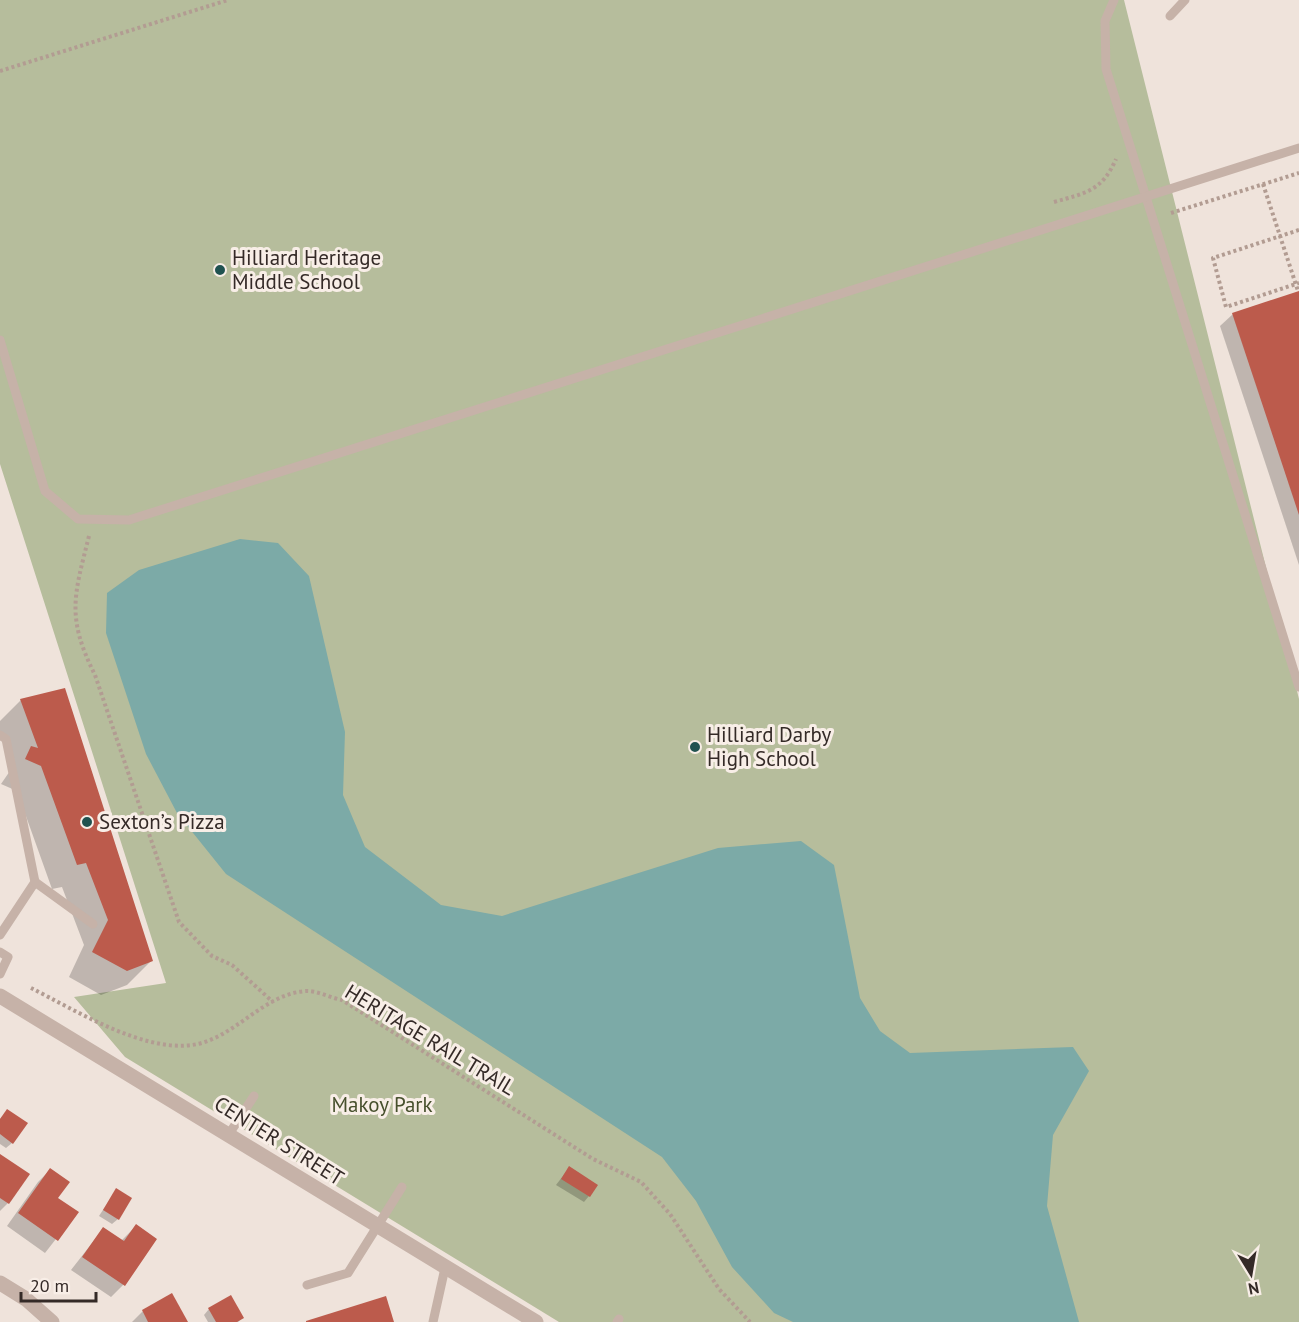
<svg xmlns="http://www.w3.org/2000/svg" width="1299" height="1322" viewBox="0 0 1299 1322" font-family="'PT Sans',sans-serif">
<rect width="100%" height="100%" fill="#efe3db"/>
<polygon fill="#b6bd9c" points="0,0 1124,0 1299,699 1299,1322 559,1322 125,1057 74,997 166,983 0,464"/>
<polygon fill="#7caaa7" points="240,539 278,543 309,576 345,732 343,795 365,847 441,905 502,916 718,848 801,841 834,865 860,998 880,1031 910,1053 1073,1047 1089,1071 1053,1135 1047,1206 1079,1322 793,1322 774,1313 732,1267 696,1201 662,1157 226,874 177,813 146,754 106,633 107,593 139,570"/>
<g fill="#0003">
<polygon points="1299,293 1299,565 1220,326 1233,314"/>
<polygon points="21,700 151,961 127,985 101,995 69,977 84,945 62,887 52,889 17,791 1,784 12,768 0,735 0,721"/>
<polygon points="7,1111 12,1143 6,1148 0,1144 0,1119"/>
<polygon points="0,1156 8,1203 0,1211"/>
<polygon points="569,1168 589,1196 584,1202 556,1185"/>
<polygon points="50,1170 56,1198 77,1212 45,1253 7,1226 38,1182"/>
<polygon points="116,1190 118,1219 112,1224 99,1216"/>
<polygon points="136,1226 123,1285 111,1297 71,1270 103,1229 121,1241"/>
<polygon points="209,1309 242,1318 238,1322 208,1322 204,1315"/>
<polygon points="143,1311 186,1322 132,1322"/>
</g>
<g fill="#bc5b4c">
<polygon points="1299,291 1299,515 1232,313"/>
<polygon points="65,688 153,961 127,971 92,952 108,920 86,863 77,865 41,766 25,759 31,746 38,748 20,699"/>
<polygon points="7,1109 28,1123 13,1144 0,1134 0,1119"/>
<polygon points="0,1154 30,1174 9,1204 0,1198"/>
<polygon points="569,1166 598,1185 590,1197 561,1179"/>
<polygon points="50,1168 70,1182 58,1198 79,1212 58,1241 18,1213"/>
<polygon points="116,1188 132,1198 119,1220 103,1210"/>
<polygon points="136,1224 157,1239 125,1286 82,1257 103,1227 124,1241"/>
<polygon points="172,1293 188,1322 148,1322 142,1310"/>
<polygon points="231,1295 244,1318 237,1322 216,1322 208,1308"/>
<polygon points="386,1296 394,1322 306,1322 306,1321"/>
</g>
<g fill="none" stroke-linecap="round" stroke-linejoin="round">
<g stroke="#b29c92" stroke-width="4" stroke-dasharray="3 3" stroke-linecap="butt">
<polyline points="0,71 228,0"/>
<polyline points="1263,184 1298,291"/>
<path d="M 1054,202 C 1086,193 1102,191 1116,159"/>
<polyline points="1171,213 1299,173"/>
<polyline points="1299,230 1213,258 1226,307 1299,283"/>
<path d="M 89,536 C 74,596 66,617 95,675 L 179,922 L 212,956 L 232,965 L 273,1002"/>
<path d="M 31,988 C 75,1010 142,1052 192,1045 C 235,1039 263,993 307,991 C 318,991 331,998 342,1000 L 593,1159 L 641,1182 L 670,1214 L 719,1289 L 750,1322"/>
</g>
<g stroke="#c6b2a8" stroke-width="9">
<polyline points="1114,0 1105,21 1106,69 1299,687"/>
<polyline points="1170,16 1185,0"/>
<polyline points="0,340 45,491 78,519 129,520 1299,148"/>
<polyline points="0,735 6,739 35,882 0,935"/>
<polyline points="35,882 93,924"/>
<polyline points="0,952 8,957 0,974"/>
<polyline points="229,1134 254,1096"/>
<polyline points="307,1285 348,1273 402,1187"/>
<polyline points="433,1322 445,1268"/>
<polyline points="617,1322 619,1319"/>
</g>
<g stroke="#c6b2a8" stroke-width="15">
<polyline points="0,996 536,1322"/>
<polyline points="0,1283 26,1299 52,1322"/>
</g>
</g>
<g fill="#205250" stroke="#f8eee7" stroke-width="2">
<circle cx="220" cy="270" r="6"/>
<circle cx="695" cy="747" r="6"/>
<circle cx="87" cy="822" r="6"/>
</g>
<g text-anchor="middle" stroke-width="6" stroke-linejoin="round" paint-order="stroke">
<g font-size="21" fill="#342a27" stroke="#f8eee7" text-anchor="start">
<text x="232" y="265">Hilliard Heritage<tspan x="232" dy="24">Middle School</tspan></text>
<text x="707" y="742">Hilliard Darby<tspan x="707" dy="24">High School</tspan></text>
<text x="99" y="829">Sexton’s Pizza</text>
</g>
<g font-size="21" fill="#342a27" stroke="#f8eee7">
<text transform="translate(430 1040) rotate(31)" y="7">HERITAGE RAIL TRAIL</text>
<text transform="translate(279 1141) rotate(32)" y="7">CENTER STREET</text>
</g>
<g font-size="21" fill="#47502d" stroke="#f8eee7">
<text x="382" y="1112">Makoy Park</text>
</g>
</g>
<g transform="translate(1251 1274) rotate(169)" stroke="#f8eee7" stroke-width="4.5" paint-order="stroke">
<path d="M0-4.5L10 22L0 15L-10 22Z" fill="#342a27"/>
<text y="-9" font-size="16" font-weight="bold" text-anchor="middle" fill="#342a27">N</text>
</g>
<path d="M21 1292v9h75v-9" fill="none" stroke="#342a27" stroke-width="3"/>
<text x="30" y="1292" font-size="18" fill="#342a27" stroke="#f8eee7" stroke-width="4.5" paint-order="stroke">20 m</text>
</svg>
